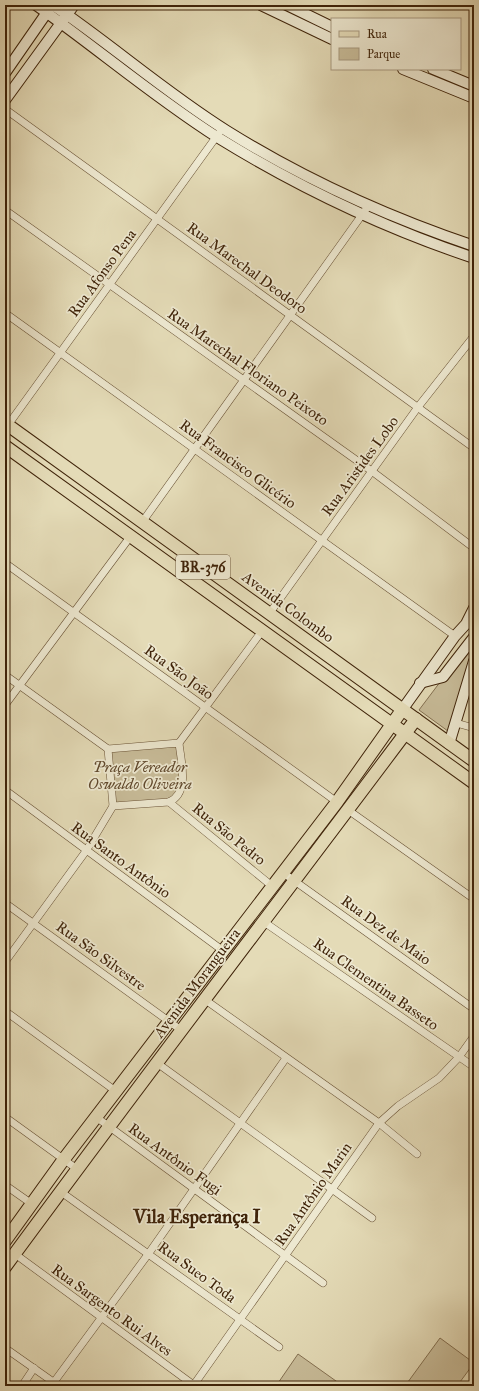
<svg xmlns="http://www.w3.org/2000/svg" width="479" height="1391" viewBox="0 0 479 1391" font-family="'IM FELL Great Primer',serif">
<rect width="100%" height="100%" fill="#e4dbb7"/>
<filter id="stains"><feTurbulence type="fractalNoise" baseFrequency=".005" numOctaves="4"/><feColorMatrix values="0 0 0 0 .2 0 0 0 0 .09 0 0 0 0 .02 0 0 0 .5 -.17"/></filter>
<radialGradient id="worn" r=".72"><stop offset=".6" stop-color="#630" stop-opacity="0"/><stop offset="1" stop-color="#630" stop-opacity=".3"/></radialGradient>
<g fill="#c8bc99" stroke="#847051">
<polygon points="474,637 474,661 452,734 419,710"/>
<polygon points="179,743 182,782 176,799 113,806 108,749"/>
<polygon points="440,1338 474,1363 457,1386 405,1386"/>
<polygon points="298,1354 343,1386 276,1386"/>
</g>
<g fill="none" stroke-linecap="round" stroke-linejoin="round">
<g stroke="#685134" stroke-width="8">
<g id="minor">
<polyline points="5,109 474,448"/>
<polyline points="5,210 373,472 474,548"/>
<polyline points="5,313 455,636"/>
<polyline points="8,425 219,133"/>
<polyline points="143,521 369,205"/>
<polyline points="5,563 337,802"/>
<polyline points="269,614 418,407 474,336"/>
<polyline points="5,675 108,749"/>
<polyline points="5,705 130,537"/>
<polyline points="456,723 474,728"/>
<path d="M 179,743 C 181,762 190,793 169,802 L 113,806 L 108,749 Z"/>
<polyline points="179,743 262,631"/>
<polyline points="5,790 222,950"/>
<polyline points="169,802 272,886"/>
<polyline points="348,810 474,899"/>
<polyline points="282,872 474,1009"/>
<polyline points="5,903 181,1030"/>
<polyline points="264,922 474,1067"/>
<polyline points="5,962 86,851 113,806"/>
<polyline points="204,999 379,1123 417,1154"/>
<polyline points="5,1011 117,1092"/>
<polyline points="157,1063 372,1218"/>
<polyline points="5,1117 77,1169"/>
<polyline points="96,1117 323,1283"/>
<polyline points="5,1185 32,1204"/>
<polyline points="61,1192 279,1347"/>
<polyline points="15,1254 195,1386"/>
<polyline points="5,1348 59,1386"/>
<polyline points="54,1382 149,1253 286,1058"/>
<polyline points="22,1386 34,1368"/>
<polyline points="193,1386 379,1123 398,1106 439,1078 459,1057 474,1036"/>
</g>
</g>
<g stroke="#3f2309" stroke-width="12">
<g id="secondary">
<path d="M 36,5 C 97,48 154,97 217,137 C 298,187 384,228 474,258"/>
<path d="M 53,5 C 112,45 166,93 227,131 C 304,179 388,217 474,246"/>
<polyline points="261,5 332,39"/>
<polyline points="287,5 332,27"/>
<polyline points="403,69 474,98"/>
<polyline points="433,69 474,86"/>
<polyline points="5,73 50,8"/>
<polyline points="5,100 74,5"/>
<polyline points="420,683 443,677 474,637"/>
<polyline points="402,710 455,636 466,624 474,608"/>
<polyline points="449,744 474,661"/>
</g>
</g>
<g stroke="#3f2309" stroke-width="14">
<g id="primary">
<polyline points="5,423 474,761"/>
<polyline points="5,446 474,783"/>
<polyline points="5,1241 64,1159 337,802 402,710"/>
<path d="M 5,1267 C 140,1083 279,902 416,719"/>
</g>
</g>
<use href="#minor" stroke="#ede8d0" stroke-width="7"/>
<use href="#secondary" stroke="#ede8d0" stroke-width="10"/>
<use href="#primary" stroke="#e4dbb7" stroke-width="12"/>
</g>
<g text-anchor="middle" stroke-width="3.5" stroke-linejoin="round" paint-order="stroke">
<rect fill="#ede8d0" stroke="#735e45" stroke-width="1" x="176" y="555" width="54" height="24" rx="3"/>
<g font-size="14" font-weight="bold" fill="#3f2309">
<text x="203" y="572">BR-376</text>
</g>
<g font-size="15" fill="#3f2309" stroke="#ede8d0">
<text transform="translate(247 268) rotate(36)" y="5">Rua Marechal Deodoro</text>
<text transform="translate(102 273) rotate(-54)" y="5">Rua Afonso Pena</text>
<text transform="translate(248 367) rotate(35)" y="5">Rua Marechal Floriano Peixoto</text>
<text transform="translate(238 464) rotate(36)" y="5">Rua Francisco Glicério</text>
<text transform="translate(360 466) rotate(-54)" y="5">Rua Aristides Lobo</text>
<text transform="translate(288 607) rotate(36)" y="5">Avenida Colombo</text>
<text transform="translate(179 672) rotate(36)" y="5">Rua São João</text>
<text transform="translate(229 834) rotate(39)" y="5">Rua São Pedro</text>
<text transform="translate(121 860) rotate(36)" y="5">Rua Santo Antônio</text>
<text transform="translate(386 930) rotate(36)" y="5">Rua Dez de Maio</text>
<text transform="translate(101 956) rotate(36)" y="5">Rua São Silvestre</text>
<text transform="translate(197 983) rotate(-53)" y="5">Avenida Morangueira</text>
<text transform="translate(376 984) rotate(35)" y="5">Rua Clementina Basseto</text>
<text transform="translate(175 1159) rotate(36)" y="5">Rua Antônio Fugi</text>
<text transform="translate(313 1194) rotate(-55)" y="5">Rua Antônio Marin</text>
<text transform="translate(197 1272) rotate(36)" y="5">Rua Sueo Toda</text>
<text transform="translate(112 1310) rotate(36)" y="5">Rua Sargento Rui Alves</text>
</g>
<g font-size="15" font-style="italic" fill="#61492d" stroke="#ede8d0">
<text x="140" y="772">Praça Vereador<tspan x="140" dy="17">Oswaldo Oliveira</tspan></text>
</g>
<g font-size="19" font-weight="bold" fill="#3f2309" stroke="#ede8d0">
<text x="197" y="1223">Vila Esperança I</text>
</g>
</g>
<rect width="479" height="1391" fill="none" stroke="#e4dbb7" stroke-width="20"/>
<rect x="6" y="6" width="467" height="1379" fill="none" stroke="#3f2309" stroke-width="2"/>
<rect x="10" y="10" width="459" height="1371" fill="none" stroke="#3f2309"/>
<rect x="331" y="18" width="130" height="52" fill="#ede8d0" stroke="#a79980"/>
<rect x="339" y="31" width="20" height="6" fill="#e4dbb7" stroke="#a79980"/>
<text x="367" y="38" font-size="12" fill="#3f2309">Rua</text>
<rect x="339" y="48" width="20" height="12" fill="#c8bc99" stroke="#a79980"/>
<text x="367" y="58" font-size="12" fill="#3f2309">Parque</text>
<rect width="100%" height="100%" filter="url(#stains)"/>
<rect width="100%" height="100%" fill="url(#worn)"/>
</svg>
